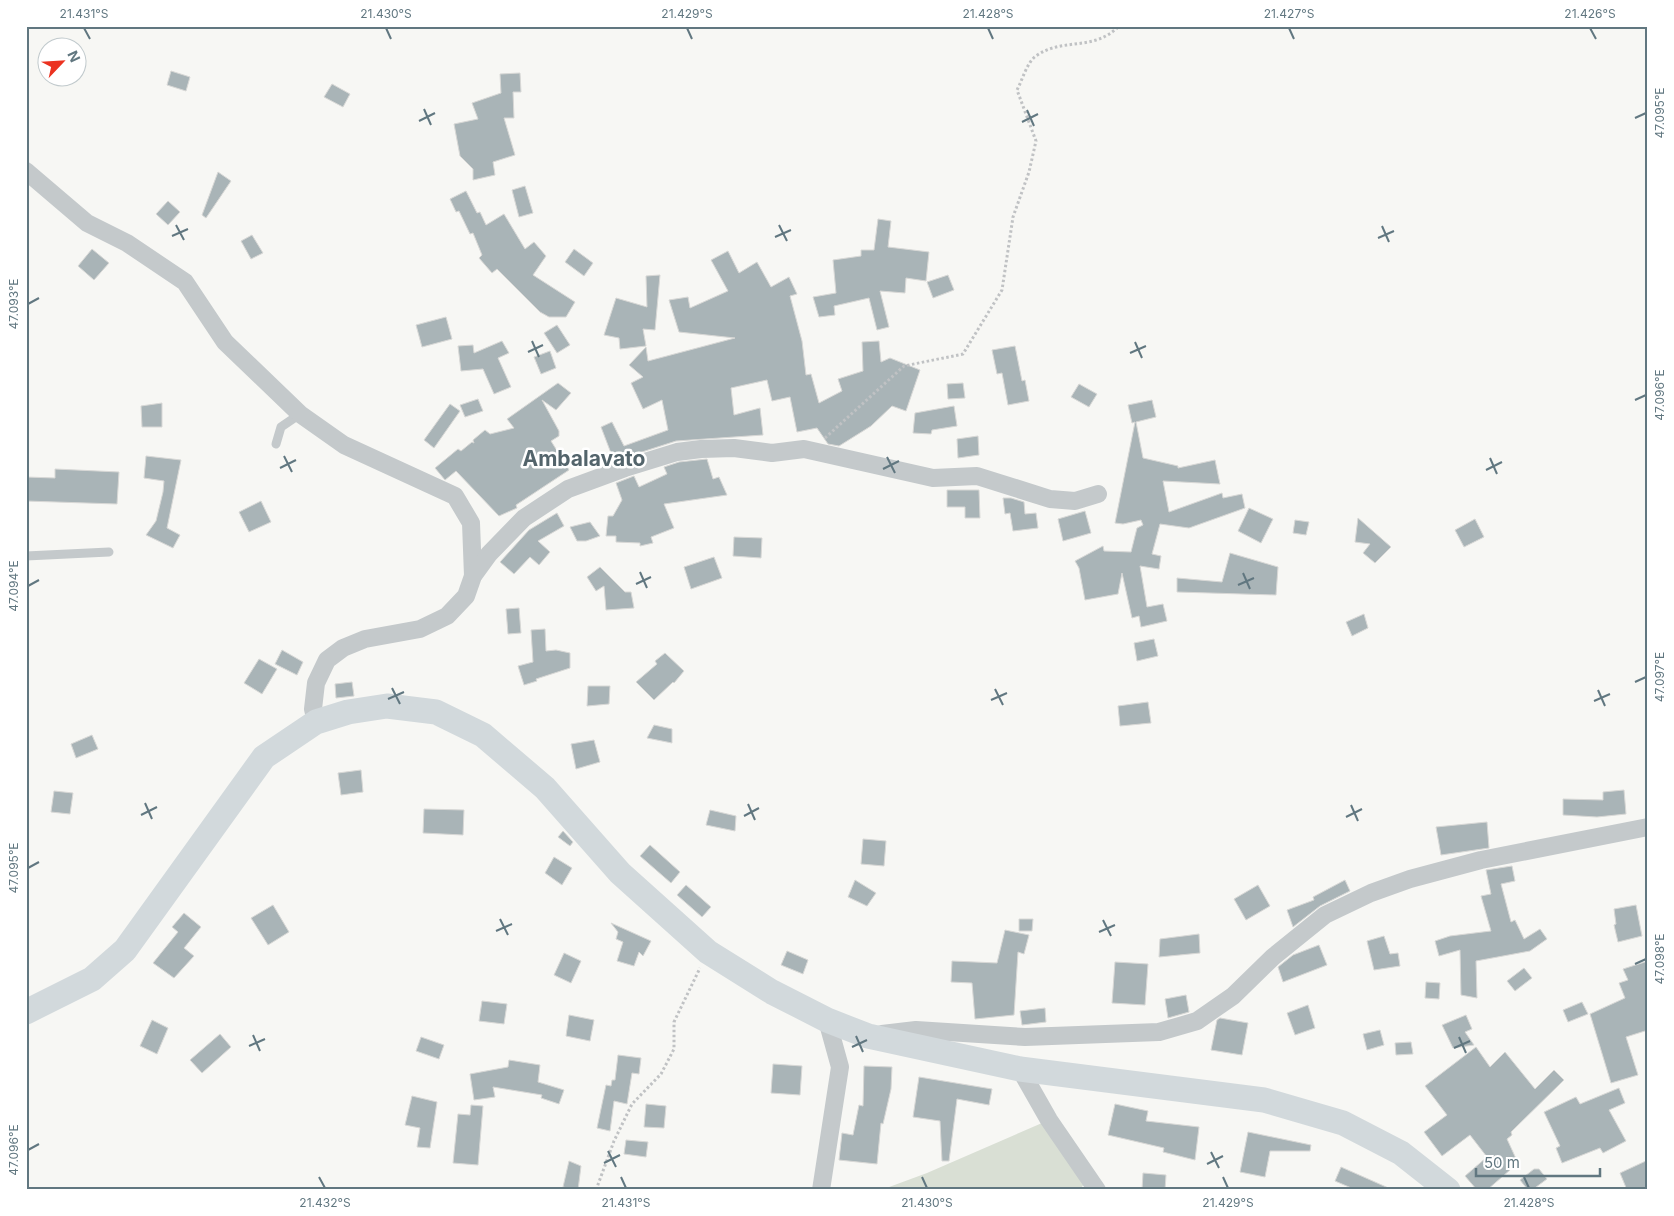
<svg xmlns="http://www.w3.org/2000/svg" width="1674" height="1216" viewBox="0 0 1674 1216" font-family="Inter,sans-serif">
<rect width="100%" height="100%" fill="#f7f7f4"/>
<polygon fill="#d9dfd4" points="1049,1120 1089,1176 1080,1190 881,1190 927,1173"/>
<g fill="#a9b4b7" stroke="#d8d8d6">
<polygon points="171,71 190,77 186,91 167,85"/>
<polygon points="520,73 521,92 513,92 514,118 504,118 515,155 493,162 495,175 473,180 473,169 460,156 454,124 478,119 472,103 501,93 500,74"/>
<polygon points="332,84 350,94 343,107 324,97"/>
<polygon points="218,172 231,181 206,218 202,215"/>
<polygon points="525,186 533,213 519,217 512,190"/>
<polygon points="466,191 477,213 480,212 486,225 504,214 525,249 534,242 546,256 533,275 575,302 566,317 549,317 540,312 497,269 492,273 479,258 482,255 473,233 470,234 459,211 456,212 450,199"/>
<polygon points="168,201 180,212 168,225 156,214"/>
<polygon points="878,219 891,221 888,247 929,252 926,281 906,278 905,293 880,291 889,327 877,330 869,298 834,306 835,315 819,317 813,297 836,293 833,260 861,256 861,250 874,250"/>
<polygon points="252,235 263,253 251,259 241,241"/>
<polygon points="92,249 109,263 94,280 78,266"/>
<polygon points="574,249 593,263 584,276 565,262"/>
<polygon points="728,251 739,273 757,262 771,287 789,277 797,294 790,296 802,341 806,375 811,374 819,403 842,391 838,379 863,371 862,342 879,341 881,362 890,358 920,370 906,411 892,406 871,426 839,446 828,444 817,428 797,432 790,397 772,401 767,380 731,388 734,415 760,408 763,435 676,441 614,461 601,427 612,422 624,446 668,430 662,400 643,409 631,383 643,377 629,365 646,347 648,361 735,338 679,332 669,300 688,297 690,308 728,291 711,260"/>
<polygon points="660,275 655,330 643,329 646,346 620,349 619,338 604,335 616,298 647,307 646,276"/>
<polygon points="948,275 954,290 933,298 927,282"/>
<polygon points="446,317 452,339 422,347 416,325"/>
<polygon points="557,325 570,345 557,353 544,333"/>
<polygon points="502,341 509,353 498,358 511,387 494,394 483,369 461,371 458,346 473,345 474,353"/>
<polygon points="1015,346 1022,381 1025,380 1029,401 1008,405 1002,373 997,374 992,350"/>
<polygon points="550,351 556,368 541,374 534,357"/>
<polygon points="558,383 571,393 556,410 542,400 559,431 559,436 551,441 569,470 516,505 517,508 499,516 456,471 445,480 435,468 458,449 461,451 472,442 474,443 473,440 485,430 490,434 514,428 507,419"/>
<polygon points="963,383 965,398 948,399 947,384"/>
<polygon points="1079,384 1097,394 1089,407 1071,397"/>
<polygon points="478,399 483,411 465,417 460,405"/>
<polygon points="1152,400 1156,417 1136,422 1143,458 1178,466 1178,468 1215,460 1220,484 1163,481 1169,512 1222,493 1223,498 1242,494 1245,508 1189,528 1160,524 1152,554 1161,556 1159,569 1140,566 1147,607 1163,604 1167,621 1141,627 1139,616 1132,618 1122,573 1118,594 1085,600 1079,568 1075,561 1103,546 1104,551 1131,552 1137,528 1143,525 1141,520 1123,524 1115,523 1135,422 1132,423 1128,405"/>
<polygon points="162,403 162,427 142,427 141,406"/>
<polygon points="450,404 460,411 434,448 424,440"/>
<polygon points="954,406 957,426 932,430 931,434 913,433 915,413"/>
<polygon points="978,436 979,455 958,458 957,439"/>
<polygon points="146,456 181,460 167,528 180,535 173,548 146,535 156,521 163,492 164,481 144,478"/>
<polygon points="707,459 713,479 719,477 727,495 664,504 674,528 651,537 653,543 640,546 640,543 616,542 616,536 606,536 608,516 613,516 622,500 616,483 634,476 639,487 667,474 664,467 679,462"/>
<polygon points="55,469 119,472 117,504 26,501 26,477 55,478"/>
<polygon points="947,490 979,490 980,518 965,518 965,507 947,507"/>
<polygon points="1003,498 1011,498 1024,502 1025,514 1036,513 1038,528 1013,531 1010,513 1005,514"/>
<polygon points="261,501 271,522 249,532 239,512"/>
<polygon points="1249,508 1273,519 1261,543 1238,531"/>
<polygon points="1085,511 1091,533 1063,541 1058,519"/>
<polygon points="557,513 564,526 538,541 550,552 539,565 530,557 514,574 500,562 529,530"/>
<polygon points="1358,518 1391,547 1375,563 1363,553 1370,544 1355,542"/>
<polygon points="1475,519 1484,537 1464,547 1455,530"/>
<polygon points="1295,520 1309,522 1306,535 1293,533"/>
<polygon points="590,522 600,536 586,541 577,541 570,527"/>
<polygon points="734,537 762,538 761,558 733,556"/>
<polygon points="1230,553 1278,567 1276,595 1177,592 1177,578 1222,582"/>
<polygon points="714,557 722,578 691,589 684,567"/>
<polygon points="600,567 625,592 631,592 634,608 606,610 604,586 596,591 587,577"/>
<polygon points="519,608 521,633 508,634 506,609"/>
<polygon points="1364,614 1368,628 1352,636 1346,622"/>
<polygon points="545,629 546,651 556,650 570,653 570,668 536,679 537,681 524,685 518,666 533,662 531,630"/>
<polygon points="1154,639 1158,656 1137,661 1134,643"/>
<polygon points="282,650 303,662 297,675 275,664"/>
<polygon points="665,653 684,671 674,683 673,682 654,700 636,682 657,664 655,661"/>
<polygon points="259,659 277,669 262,694 244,683"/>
<polygon points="352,682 354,696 336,698 335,684"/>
<polygon points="588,686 610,686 609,704 587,706"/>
<polygon points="1148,702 1151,723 1120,726 1118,706"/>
<polygon points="654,725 672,729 672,743 647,738"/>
<polygon points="92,735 98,749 76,758 71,744"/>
<polygon points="594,740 600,762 576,769 571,744"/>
<polygon points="361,770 363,792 341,795 338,773"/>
<polygon points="1624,790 1626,814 1597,817 1563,815 1563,799 1603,800 1603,792"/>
<polygon points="54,791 73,793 70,814 51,812"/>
<polygon points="424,809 464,810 463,835 423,833"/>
<polygon points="710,810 736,816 735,831 706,825"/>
<polygon points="1487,822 1489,848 1441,855 1436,827"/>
<polygon points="563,831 573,842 570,846 558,837"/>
<polygon points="863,839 886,841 884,866 861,864"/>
<polygon points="650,845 680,872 671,883 640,856"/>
<polygon points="554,857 572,868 562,885 545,873"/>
<polygon points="1512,866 1515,881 1501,884 1511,922 1515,920 1524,939 1540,929 1547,939 1530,951 1476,961 1477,998 1461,995 1460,950 1439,956 1435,941 1450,936 1491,931 1481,896 1491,894 1486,870"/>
<polygon points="855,880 876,893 867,906 848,897"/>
<polygon points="1345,880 1350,891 1320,906 1293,927 1287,910 1314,900 1313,897"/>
<polygon points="686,885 711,907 702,917 677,895"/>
<polygon points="1258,885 1270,906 1246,920 1234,899"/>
<polygon points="273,905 289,932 268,945 251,918"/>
<polygon points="1636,905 1642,936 1618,942 1614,925 1616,924 1614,909"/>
<polygon points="184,913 201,927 184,948 194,956 174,978 153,963 178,932 172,927"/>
<polygon points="1019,919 1033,919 1032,931 1019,931"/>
<polygon points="611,923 651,941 643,956 639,952 634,966 617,961 623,942 616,939 618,932"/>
<polygon points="1005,930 1029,935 1024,954 1018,952 1014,1015 975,1019 972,983 951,982 952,961 997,963"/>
<polygon points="1199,934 1200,953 1159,957 1160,939"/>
<polygon points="1384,936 1390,954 1398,953 1400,966 1374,970 1367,941"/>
<polygon points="1319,945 1327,965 1283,982 1278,967 1293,955"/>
<polygon points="787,951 808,960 803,974 781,965"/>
<polygon points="564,953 581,961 571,983 554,975"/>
<polygon points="1648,961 1648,1030 1626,1037 1638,1075 1611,1083 1590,1014 1625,998 1619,983 1628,980 1623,969"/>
<polygon points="1115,962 1148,964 1145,1005 1112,1003"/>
<polygon points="1524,968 1532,978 1515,991 1507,981"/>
<polygon points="1426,982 1440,983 1439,999 1425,998"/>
<polygon points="1186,995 1189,1012 1168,1018 1165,999"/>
<polygon points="482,1001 507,1004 504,1024 479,1021"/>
<polygon points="1582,1002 1588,1014 1568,1022 1563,1010"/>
<polygon points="1308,1005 1315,1028 1295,1035 1287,1013"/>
<polygon points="1045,1008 1046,1022 1022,1025 1020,1011"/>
<polygon points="569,1015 594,1020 590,1041 566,1036"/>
<polygon points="1466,1015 1472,1029 1465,1032 1474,1045 1453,1048 1442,1025"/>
<polygon points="1220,1018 1248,1023 1242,1055 1211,1050 1217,1020"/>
<polygon points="152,1020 168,1028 157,1054 140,1046"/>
<polygon points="1380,1030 1384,1045 1367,1050 1363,1034"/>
<polygon points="220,1034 231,1047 202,1073 190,1060"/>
<polygon points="421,1037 444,1045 439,1059 416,1051"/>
<polygon points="1411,1042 1413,1054 1396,1055 1395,1043"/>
<polygon points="1476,1047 1490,1067 1505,1052 1535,1089 1554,1070 1564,1080 1511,1132 1512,1135 1507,1139 1518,1163 1487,1190 1477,1190 1465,1176 1487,1157 1470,1135 1442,1156 1424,1132 1447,1115 1425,1086"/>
<polygon points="618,1055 641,1058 639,1074 632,1073 627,1104 614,1101 610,1131 597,1128 606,1085 611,1086 612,1080 615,1080"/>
<polygon points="509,1060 540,1065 538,1082 564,1090 559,1104 541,1098 542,1095 493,1087 495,1097 474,1100 470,1074 508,1067"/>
<polygon points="773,1064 802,1066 800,1095 771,1093"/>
<polygon points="864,1066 892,1067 891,1089 883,1124 881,1123 877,1164 839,1160 842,1133 853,1135 859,1105 863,1106"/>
<polygon points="919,1077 992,1089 989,1105 957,1099 949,1161 942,1161 940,1121 913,1117"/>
<polygon points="1619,1088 1625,1103 1609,1110 1626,1141 1603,1153 1600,1148 1562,1163 1556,1148 1560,1146 1544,1112 1576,1097 1580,1104"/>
<polygon points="412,1096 437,1102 430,1148 417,1147 420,1128 405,1125"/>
<polygon points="646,1104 666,1106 664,1128 644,1127"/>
<polygon points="1115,1104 1148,1111 1146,1121 1199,1127 1195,1160 1163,1152 1164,1148 1108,1135"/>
<polygon points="471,1105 483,1106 478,1165 453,1163 458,1114 470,1115"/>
<polygon points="1248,1132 1311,1145 1310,1151 1270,1151 1265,1177 1240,1172"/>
<polygon points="626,1140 648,1142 646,1157 624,1154"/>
<polygon points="1648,1160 1648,1186 1639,1190 1627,1190 1620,1173"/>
<polygon points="569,1161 581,1166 578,1190 563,1187"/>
<polygon points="1341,1167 1393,1190 1356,1190 1335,1181"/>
<polygon points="1534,1169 1539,1169 1547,1179 1532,1190 1528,1190 1520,1180"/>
<polygon points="1143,1173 1166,1175 1165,1190 1142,1190"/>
</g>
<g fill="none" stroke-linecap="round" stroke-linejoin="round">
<g stroke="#c0c2c4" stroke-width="3" stroke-dasharray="2.5 2.5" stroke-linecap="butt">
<path d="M 825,438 L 904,366 L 963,354 L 1002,290 L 1013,217 L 1029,172 L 1036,141 L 1017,90 C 1022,81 1027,62 1036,56 C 1062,37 1094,52 1119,26"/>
<polyline points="596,1190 614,1141 632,1104 661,1074 674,1049 674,1022 700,968"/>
</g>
<g stroke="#c4c9cb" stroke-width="9">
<polyline points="276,444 281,427 300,414"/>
<polyline points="26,556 109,552"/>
</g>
<g stroke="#c4c9cb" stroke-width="18">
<polyline points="26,171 87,223 127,243 185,282 225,342 300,414 344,445 455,496 471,523 473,576"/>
<polyline points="316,722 313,709 316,683 327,660 343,648 365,639 420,629 447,616 466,596 473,576 489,554 524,518 568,489 625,468 677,452 701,449 734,448 772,453 804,449 933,478 977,476 1050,499 1075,501 1098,494"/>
<polyline points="882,1034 916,1030 1025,1037 1159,1032 1197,1021 1233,996 1273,957 1325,915 1371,893 1410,879 1481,860 1648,827"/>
<polyline points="1020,1069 1049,1120 1097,1190"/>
<polyline points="821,1190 840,1067 827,1020"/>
</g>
<polyline stroke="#d2d9dc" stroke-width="25" points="26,1012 92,979 125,950 264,757 316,722 348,712 387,706 436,712 483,735 545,788 620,873 708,952 772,992 827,1020 868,1036 1020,1069 1264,1100 1343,1123 1401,1153 1448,1190"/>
</g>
<path fill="none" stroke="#617780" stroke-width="2" d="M 84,28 L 90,39M 386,28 L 391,39M 687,28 L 692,39M 988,28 L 993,39M 1289,28 L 1294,39M 1590,28 L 1596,39M 424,109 L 431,125M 1027,110 L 1034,126M 1635,118 L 1646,113M 419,121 L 435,113M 1022,122 L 1038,114M 176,225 L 184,240M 779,225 L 787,241M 1382,226 L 1389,242M 172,236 L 188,229M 775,237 L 791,230M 1378,238 L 1394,231M 28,304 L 39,298M 532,341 L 539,357M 1135,342 L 1142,358M 528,352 L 543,345M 1130,353 L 1146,346M 1635,400 L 1646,395M 284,456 L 292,472M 887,457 L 895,473M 1490,458 L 1497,474M 280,468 L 296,460M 883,469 L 899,461M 1486,470 L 1502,462M 640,572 L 647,588M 1243,573 L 1250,589M 636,584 L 651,577M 1238,585 L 1254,578M 28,586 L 39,580M 1635,682 L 1646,677M 392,688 L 400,704M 995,689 L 1003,705M 1598,690 L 1605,706M 388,699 L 404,692M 991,700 L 1007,693M 1594,701 L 1610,694M 145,803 L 152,819M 748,804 L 755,820M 1351,805 L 1358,821M 141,815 L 157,807M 744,816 L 759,808M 1346,817 L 1362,809M 28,868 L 39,862M 500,919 L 508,935M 1103,920 L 1111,936M 496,931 L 512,924M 1099,932 L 1115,925M 1635,964 L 1646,959M 253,1035 L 260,1051M 856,1036 L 863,1052M 1459,1037 L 1466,1053M 249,1046 L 265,1039M 852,1047 L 867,1040M 1454,1048 L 1470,1041M 28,1150 L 39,1144M 608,1151 L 616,1167M 1211,1152 L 1219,1168M 604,1163 L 620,1155M 1207,1164 L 1223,1156M 319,1177 L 325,1188M 621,1177 L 626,1188M 922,1177 L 927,1188M 1223,1177 L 1228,1188M 1524,1177 L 1529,1188"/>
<g text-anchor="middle" stroke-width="5" stroke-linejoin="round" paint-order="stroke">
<g font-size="21" font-weight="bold" fill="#53646b" stroke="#fff">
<text x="584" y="466">Ambalavato</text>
</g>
</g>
<rect width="1674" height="1216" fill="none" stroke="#ffffff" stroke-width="55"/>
<g transform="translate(62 62) rotate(65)"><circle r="24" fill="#ffffff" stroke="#c0c9cc"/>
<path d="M0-4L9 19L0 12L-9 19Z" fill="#eb3220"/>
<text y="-8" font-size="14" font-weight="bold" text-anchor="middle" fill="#617780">N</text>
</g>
<path d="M1476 1168v8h124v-8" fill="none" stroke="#617780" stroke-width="2.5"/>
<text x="1484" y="1168" font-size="15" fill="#617780" stroke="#ffffff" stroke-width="4" paint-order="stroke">50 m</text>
<rect x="28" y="28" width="1618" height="1160" fill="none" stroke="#617780" stroke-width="2"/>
<g font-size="12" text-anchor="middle" fill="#617780">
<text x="84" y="18">21.431°S</text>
<text x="386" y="18">21.430°S</text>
<text x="687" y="18">21.429°S</text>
<text x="988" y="18">21.428°S</text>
<text x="1289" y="18">21.427°S</text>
<text x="1590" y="18">21.426°S</text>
<text transform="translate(1660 113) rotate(-90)" y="4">47.095°E</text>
<text transform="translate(14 304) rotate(-90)" y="4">47.093°E</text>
<text transform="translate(1660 395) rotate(-90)" y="4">47.096°E</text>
<text transform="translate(14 586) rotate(-90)" y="4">47.094°E</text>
<text transform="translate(1660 677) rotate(-90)" y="4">47.097°E</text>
<text transform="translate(14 868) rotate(-90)" y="4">47.095°E</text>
<text transform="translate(1660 959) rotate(-90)" y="4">47.098°E</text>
<text transform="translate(14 1150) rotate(-90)" y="4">47.096°E</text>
<text x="325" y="1207">21.432°S</text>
<text x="626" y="1207">21.431°S</text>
<text x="927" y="1207">21.430°S</text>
<text x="1228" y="1207">21.429°S</text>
<text x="1529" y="1207">21.428°S</text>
</g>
</svg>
